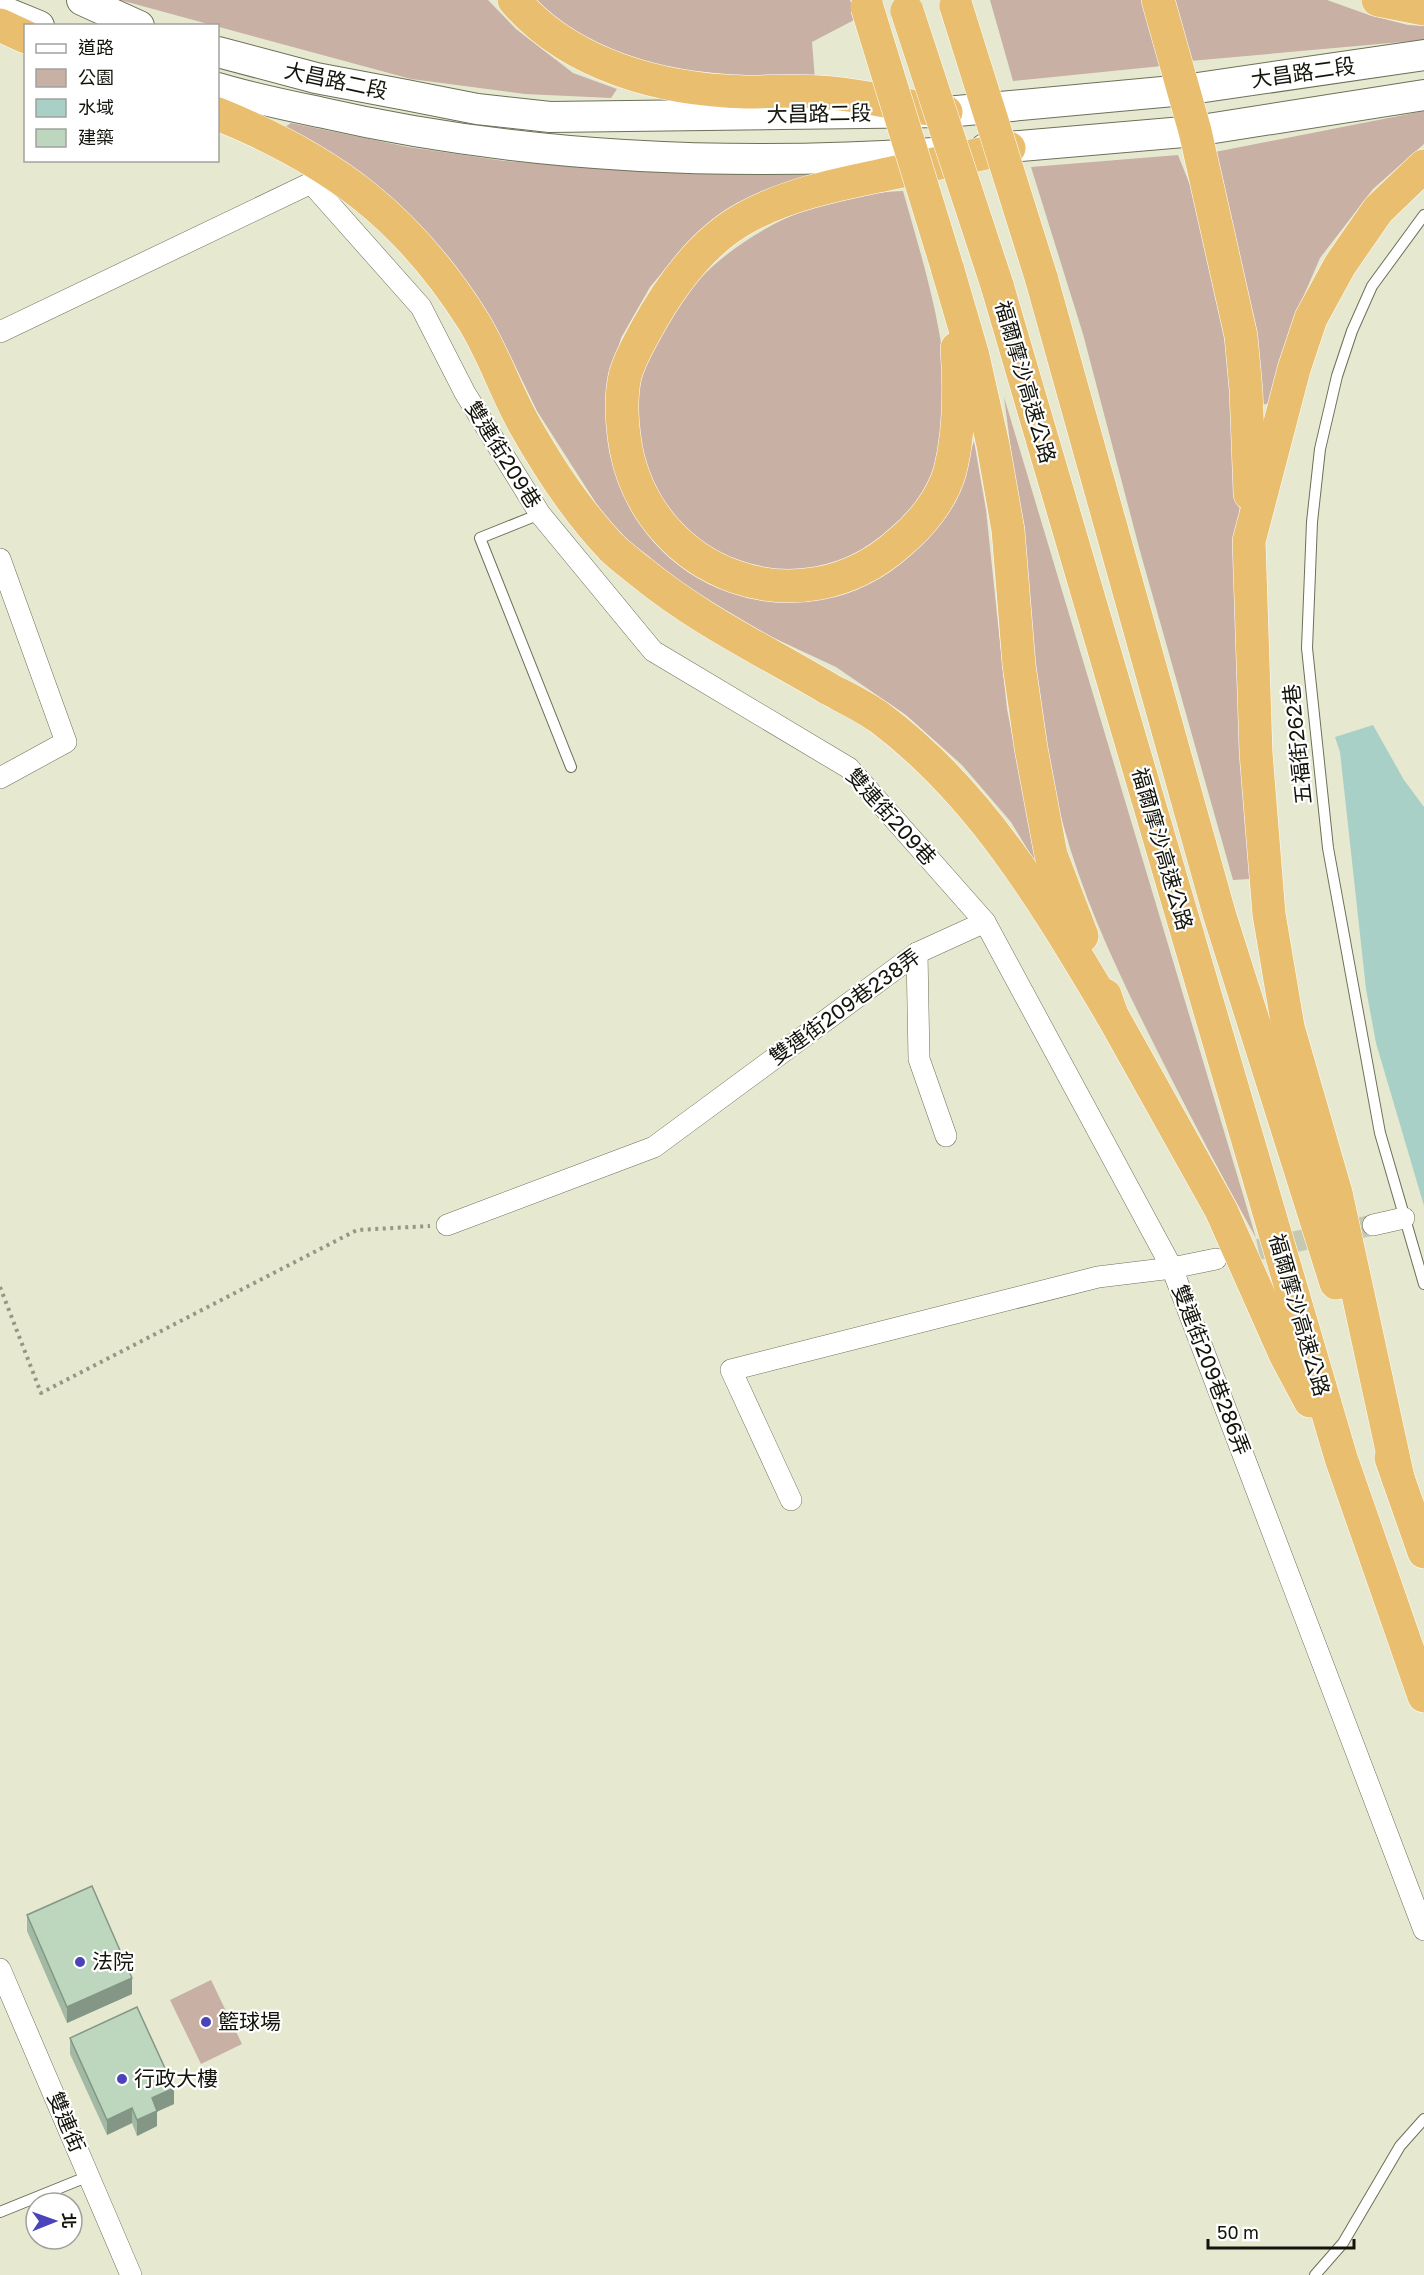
<svg xmlns="http://www.w3.org/2000/svg" width="1424" height="2275" viewBox="0 0 1424 2275" font-family="'Golos Text','Noto Sans TC',sans-serif">
<rect width="100%" height="100%" fill="#e6e9d0"/>
<g fill="#c8b0a4">
<polygon points="120,0 488,0 516,29 573,73 617,89 611,98 525,94 411,79"/>
<polygon points="537,0 850,0 856,19 812,42 815,80 716,76 643,64 558,25"/>
<polygon points="990,0 1143,0 1162,66 1013,81"/>
<polygon points="1172,0 1327,0 1369,15 1408,25 1424,26 1424,40 1190,61"/>
<polygon points="1424,111 1424,144 1373,189 1320,258 1295,316 1270,403 1257,406 1215,152"/>
<polygon points="291,123 408,147 505,161 680,173 823,175 678,254 650,287 621,338 609,383 611,451 623,493 647,534 682,565 833,594 880,576 913,551 956,495 974,441 986,510 1007,709 1023,788 1050,887 1011,822 962,765 906,715 836,667 707,607 619,539 537,411 507,349 462,276 422,228 354,172 278,132"/>
<polygon points="1178,155 1200,210 1217,282 1235,416 1244,600 1250,879 1233,880 1140,551 1083,334 1031,167"/>
<path d="M 903,191 C 923,262 946,334 947,407 C 947,433 938,464 927,487 C 899,545 836,578 773,569 C 764,568 754,568 746,564 C 727,557 709,547 693,534 C 686,529 677,524 671,517 C 634,475 629,407 648,356 C 654,339 667,323 677,308 C 712,251 798,202 864,194 C 877,192 890,192 903,191 Z"/>
<path d="M 1004,397 L 1256,1238 C 1226,1184 1197,1129 1169,1074 C 1128,993 1087,912 1063,824 C 1037,735 1031,643 1022,551 C 1017,499 1011,448 1004,397 Z"/>
<polygon points="211,1980 242,2044 201,2064 170,2000"/>
</g>
<polygon fill="#a8d0c7" points="1373,725 1404,780 1424,807 1424,1206 1376,1043 1366,989 1340,752 1335,737"/>
<g fill="none" stroke-linecap="round" stroke-linejoin="round">
<polyline stroke="#c6c9b2" stroke-width="21" stroke-dasharray="21 10" stroke-linecap="butt" points="1228,1256 1373,1225"/>
<g stroke="#6d7059" stroke-width="12">
<g id="lane">
<polyline points="1424,215 1372,286 1352,331 1337,376 1320,449 1312,522 1307,648 1328,848 1380,1133 1424,1284"/>
<polyline points="540,514 480,538 571,767"/>
<polyline points="0,2212 89,2176"/>
<polyline points="1315,2275 1343,2243 1400,2146 1424,2119"/>
</g>
</g>
<g stroke="#6d7059" stroke-width="22">
<g id="street">
<polyline points="0,332 311,183 421,307 465,393 540,514 653,651 849,768 985,922"/>
<polyline points="0,559 66,742 0,778"/>
<polyline points="917,953 919,1059 946,1136"/>
<polyline points="447,1225 654,1147 917,953 985,922 1172,1268 1216,1259"/>
<polyline points="1373,1225 1404,1218"/>
<polyline points="791,1500 731,1370 1098,1277 1172,1268 1424,1930"/>
<polyline points="0,1969 131,2275"/>
</g>
</g>
<g stroke="#6d7059" stroke-width="32">
<g id="secondary">
<polyline points="82,0 139,26"/>
<polyline points="0,10 39,26"/>
<polyline points="218,52 316,78 406,95 477,109 550,117 946,112 1184,90 1424,55"/>
<path d="M 218,88 C 251,98 285,105 319,112 C 519,158 730,167 934,153"/>
<polyline points="985,149 1195,131 1424,95"/>
</g>
</g>
<g stroke="#fff" stroke-width="34">
<g id="highway">
<path d="M 514,0 C 570,66 663,90 746,92 C 770,92 795,90 819,92 C 861,94 905,106 946,112"/>
<polyline points="1158,0 1195,131 1241,336 1246,390 1250,494"/>
<polyline points="1378,0 1424,9"/>
<polyline points="0,25 26,37"/>
<path d="M 218,114 C 331,160 406,215 472,319 C 493,352 505,390 524,424 C 548,467 577,511 611,547 C 620,556 631,564 641,572 C 698,619 765,651 829,689 C 846,698 865,707 880,718 C 983,795 1048,908 1112,1015"/>
<polyline points="947,267 973,356 993,445 1008,530 1019,665 1031,748 1051,855 1082,936"/>
<polyline points="1041,277 1219,913 1336,1283"/>
<polyline points="997,285 1341,1458 1424,1696"/>
<path d="M 957,348 C 960,389 960,431 950,471 C 942,499 921,525 899,543 C 801,631 651,576 626,449 C 622,426 620,399 625,376 C 629,360 638,345 646,330 C 669,288 701,242 745,218 C 789,194 835,185 883,175 C 925,166 967,157 1009,148"/>
<polyline points="1105,995 1112,1015 1221,1210 1286,1356 1310,1401"/>
<polyline points="1391,1458 1424,1552"/>
<polyline points="1398,1478 1336,1193 1288,1027 1269,914 1256,753 1249,541 1294,369 1311,318 1340,265 1378,210 1424,166"/>
</g>
</g>
<polyline stroke="#959784" stroke-width="4" stroke-dasharray="3 4.5" stroke-linecap="butt" points="0,1287 41,1393 357,1230 430,1226"/>
<use href="#lane" stroke="#fff" stroke-width="10"/>
<use href="#street" stroke="#fff" stroke-width="21"/>
<use href="#secondary" stroke="#fff" stroke-width="30"/>
<use href="#highway" stroke="#e9be6f" stroke-width="33"/>
<g stroke="#fff" stroke-width="34" stroke-linecap="butt">
<g id="highway-bridge">
<polyline points="956,6 1041,277"/>
<polyline points="867,7 947,267"/>
<polyline points="907,11 997,285"/>
</g>
</g>
<use href="#highway-bridge" stroke="#e9be6f" stroke-width="33"/>
</g>
<g fill="#a2b9a3">
<polygon points="27,1915 132,1994 67,2023 27,1931"/>
<polygon points="70,2038 174,2104 157,2111 157,2126 137,2136 132,2123 107,2135 70,2054"/>
</g>
<g fill="#849685">
<polygon points="132,1978 132,1994 67,2023 67,2007"/>
<polygon points="174,2088 174,2104 152,2114 152,2098"/>
<polygon points="132,2108 132,2123 107,2135 107,2120"/>
<polygon points="157,2111 157,2126 137,2136 137,2120"/>
</g>
<g fill="#bcd7be" stroke="#849685" stroke-width="1.5">
<polygon points="92,1886 132,1978 67,2007 27,1915"/>
<polygon points="137,2007 174,2088 152,2098 157,2111 137,2120 132,2108 107,2120 70,2038"/>
</g>
<g fill="#4a43b9" stroke="#fff" stroke-width="2">
<circle cx="80" cy="1962" r="6"/>
<circle cx="206" cy="2022" r="6"/>
<circle cx="122" cy="2079" r="6"/>
</g>
<g text-anchor="middle" stroke-width="4.5" stroke-linejoin="round" paint-order="stroke">
<g font-size="21" fill="#13140b" stroke="#fff">
<text transform="translate(1303 73) rotate(-8)" y="7">大昌路二段</text>
<text transform="translate(336 81) rotate(12)" y="7">大昌路二段</text>
<text transform="translate(819 114) rotate(-1)" y="7">大昌路二段</text>
<text transform="translate(1025 382) rotate(74)" y="7">福爾摩沙高速公路</text>
<text transform="translate(503 455) rotate(58)" y="7">雙連街209巷</text>
<text transform="translate(1298 744) rotate(-96)" y="7">五福街262巷</text>
<text transform="translate(891 817) rotate(48)" y="7">雙連街209巷</text>
<text transform="translate(1162 849) rotate(74)" y="7">福爾摩沙高速公路</text>
<text transform="translate(845 1007) rotate(-36)" y="7">雙連街209巷238弄</text>
<text transform="translate(1299 1315) rotate(74)" y="7">福爾摩沙高速公路</text>
<text transform="translate(1211 1370) rotate(69)" y="7">雙連街209巷286弄</text>
<text transform="translate(66 2122) rotate(67)" y="7">雙連街</text>
</g>
<g font-size="21" fill="#13140b" stroke="#fff" text-anchor="start">
<text x="92" y="1969">法院</text>
<text x="218" y="2029">籃球場</text>
<text x="134" y="2086">行政大樓</text>
</g>
</g>
<rect x="24" y="24" width="195" height="138" fill="#ffffff" stroke="#a1a19d" stroke-width="1.5"/>
<rect x="36" y="44" width="30" height="9" fill="#ffffff" stroke="#a1a19d" stroke-width="1.5"/>
<text x="78" y="54" font-size="18" fill="#13140b">道路</text>
<rect x="36" y="69" width="30" height="18" fill="#c8b0a4" stroke="#a1a19d" stroke-width="1.5"/>
<text x="78" y="84" font-size="18" fill="#13140b">公園</text>
<rect x="36" y="99" width="30" height="18" fill="#a8d0c7" stroke="#a1a19d" stroke-width="1.5"/>
<text x="78" y="114" font-size="18" fill="#13140b">水域</text>
<rect x="36" y="129" width="30" height="18" fill="#bcd7be" stroke="#a1a19d" stroke-width="1.5"/>
<text x="78" y="144" font-size="18" fill="#13140b">建築</text>
<g transform="translate(54 2221) rotate(89)"><circle r="28" fill="#ffffff" stroke="#a1a19d" stroke-width="1.5"/>
<path d="M0-4.5L10 22L0 15L-10 22Z" fill="#4a43b9"/>
<text y="-9" font-size="16" font-weight="bold" text-anchor="middle" fill="#13140b">北</text>
</g>
<path d="M1208 2239v9h146v-9" fill="none" stroke="#13140b" stroke-width="3"/>
<text x="1217" y="2239" font-size="18" fill="#13140b" stroke="#ffffff" stroke-width="4.5" paint-order="stroke">50 m</text>
</svg>
